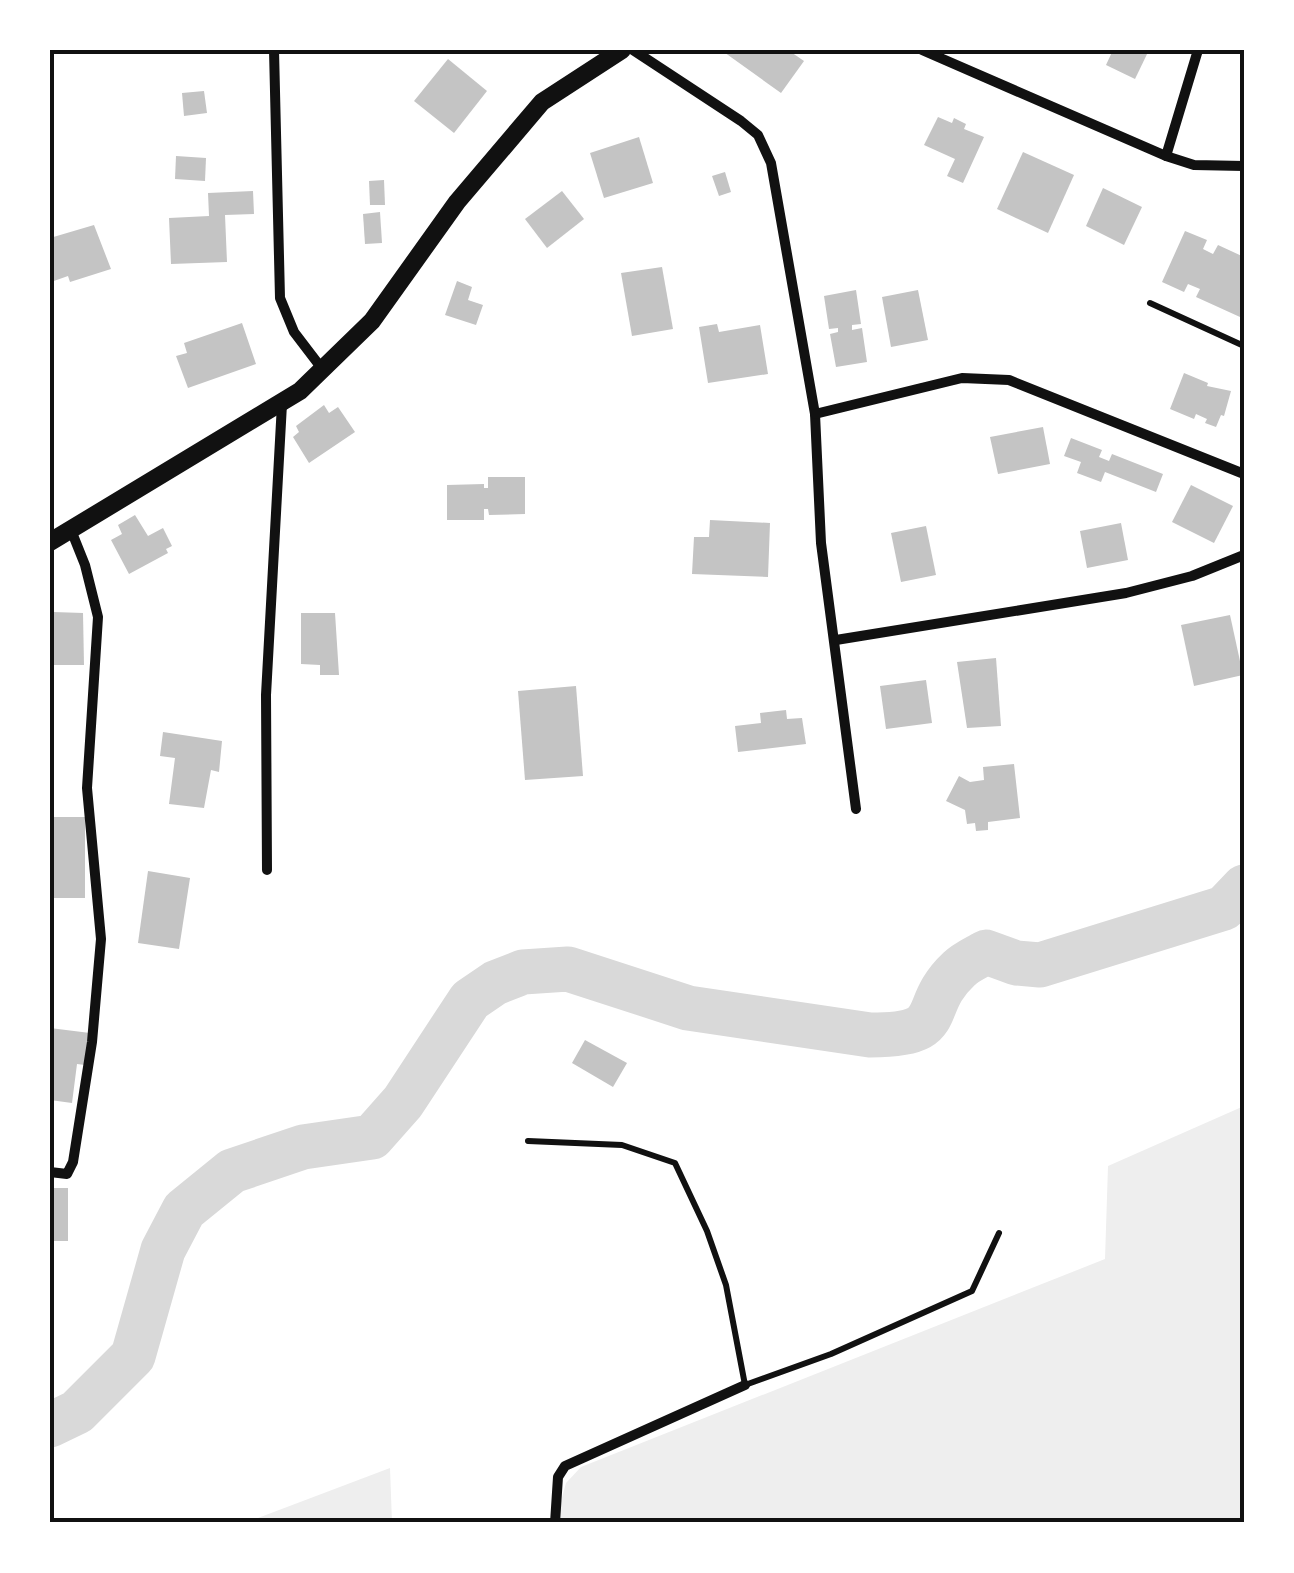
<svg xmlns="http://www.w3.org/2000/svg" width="1294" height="1573" viewBox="0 0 1294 1573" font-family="'Open Sans',sans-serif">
<rect width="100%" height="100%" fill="#fff"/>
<g fill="#eee">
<polygon points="1244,1106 1244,1523 555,1523 566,1483 581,1467 1105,1259 1108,1166"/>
<polygon points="390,1468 392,1523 245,1523"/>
</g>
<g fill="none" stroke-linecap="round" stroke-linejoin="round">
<path stroke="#d9d9d9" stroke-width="45" d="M 50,1425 L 77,1412 L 133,1356 L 163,1250 L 184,1210 L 232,1171 L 303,1147 L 372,1137 L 403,1102 L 470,1000 L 495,983 L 523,972 L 568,969 L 688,1008 L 870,1035 C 953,1035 916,1009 959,969 C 966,962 978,957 986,952 L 1016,963 L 1040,965 L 1224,908 L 1244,887"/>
</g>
<g fill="#c4c4c4">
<polygon points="721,50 788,50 804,61 781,93"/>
<polygon points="1113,50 1149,50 1135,79 1106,65"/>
<polygon points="448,59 487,91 454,133 414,101"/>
<polygon points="204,91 207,113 184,116 182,93"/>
<polygon points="938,117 952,123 954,118 966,124 964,129 984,137 963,183 947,176 955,159 924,145"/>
<polygon points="639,137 653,183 604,198 590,153"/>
<polygon points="1023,152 1074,175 1048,233 997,209"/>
<polygon points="176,156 206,158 205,181 175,179"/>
<polygon points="725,172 731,192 719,196 712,176"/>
<polygon points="384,180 385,205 370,205 369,181"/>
<polygon points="1103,188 1142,207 1124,245 1086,226"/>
<polygon points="253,191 254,214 225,215 227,262 171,264 169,218 209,216 208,193"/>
<polygon points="562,191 584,219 547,248 525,219"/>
<polygon points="380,212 382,243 365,244 363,214"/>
<polygon points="94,225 111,269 70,282 68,276 51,282 50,238"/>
<polygon points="1185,231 1207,240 1203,249 1213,254 1218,245 1244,257 1244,307 1240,317 1196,297 1200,289 1188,284 1184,292 1162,282"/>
<polygon points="662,267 673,329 632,336 621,273"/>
<polygon points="457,281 472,287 468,300 483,305 476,325 445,315"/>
<polygon points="856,290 861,324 852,325 852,330 862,328 867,362 836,367 830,334 838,332 838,328 829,329 824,296"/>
<polygon points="918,290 928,340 891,347 882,297"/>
<polygon points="242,323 256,364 188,388 176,356 187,353 184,343"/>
<polygon points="717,324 719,332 760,325 768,374 708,383 699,327"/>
<polygon points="1184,373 1208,383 1207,386 1231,391 1224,416 1221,415 1216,427 1205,423 1207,419 1196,414 1194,419 1170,409"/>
<polygon points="324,405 329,413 338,407 355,432 309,463 293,437 299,432 296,426"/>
<polygon points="1043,427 1050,464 998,474 990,437"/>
<polygon points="1071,438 1102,450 1099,457 1109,461 1112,454 1163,474 1156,492 1105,472 1101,482 1077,473 1081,462 1064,456"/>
<polygon points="488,477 525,477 525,514 489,515 488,509 484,509 484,520 447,520 447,485 484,484 484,488 488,488"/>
<polygon points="1191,485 1233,506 1214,543 1172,522"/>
<polygon points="135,515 148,536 163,528 172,546 166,549 168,553 129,574 111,540 122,534 118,525"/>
<polygon points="710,520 770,523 768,577 692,574 694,537 709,537"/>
<polygon points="1121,523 1128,560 1087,568 1080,531"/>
<polygon points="926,526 936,575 901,582 891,533"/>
<polygon points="53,612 83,613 84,665 52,665"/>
<polygon points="301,613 335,613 339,675 320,675 320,665 301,664"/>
<polygon points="1230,615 1243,675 1194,686 1181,625"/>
<polygon points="996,658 1001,726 967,728 957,662"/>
<polygon points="926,680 932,723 886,729 880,686"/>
<polygon points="576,686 583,776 525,780 518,691"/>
<polygon points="786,710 787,719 802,718 806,744 738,752 735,726 761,723 760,713"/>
<polygon points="163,732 222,741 219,772 211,770 204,808 169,804 175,758 160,756"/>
<polygon points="1014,764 1020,818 988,822 988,830 976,831 975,823 967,824 965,810 946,801 959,776 970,782 984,780 983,767"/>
<rect x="53" y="817" width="32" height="81"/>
<polygon points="148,871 190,878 179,949 138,943"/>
<polygon points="50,1028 90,1033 85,1065 77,1064 72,1103 50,1100"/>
<polygon points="585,1040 627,1063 613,1087 572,1063"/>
<rect x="50" y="1188" width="18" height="53"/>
</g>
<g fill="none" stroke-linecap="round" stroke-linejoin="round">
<g stroke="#111" stroke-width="6">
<polyline points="1150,303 1244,346"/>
<polyline points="528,1141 622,1145 675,1163 707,1231 726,1285 745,1385 831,1354 972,1291 999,1233"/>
</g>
<g stroke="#111" stroke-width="10">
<polyline points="274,50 280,298 294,332 323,370"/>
<polyline points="633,50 741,121 758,135 771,163 815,414 821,543 856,809"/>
<polyline points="922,50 1166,156 1194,165 1244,166"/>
<polyline points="1166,156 1198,50"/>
<polyline points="815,414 962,378 1009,380 1244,474"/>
<polyline points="836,640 1126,593 1192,576 1244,555"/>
<polyline points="267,870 266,695 282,404"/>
<polyline points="50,1172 67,1174 73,1162 92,1042 101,939 87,788 98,617 85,565 71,530"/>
<polyline points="555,1523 558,1477 565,1466 745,1385"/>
</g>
<polyline stroke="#111" stroke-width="18" points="50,542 300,391 372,321 457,202 542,102 622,50"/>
</g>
<rect width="1294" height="1573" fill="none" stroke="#ffffff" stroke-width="105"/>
<rect x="52" y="52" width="1190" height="1468" fill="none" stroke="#111" stroke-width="4"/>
</svg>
